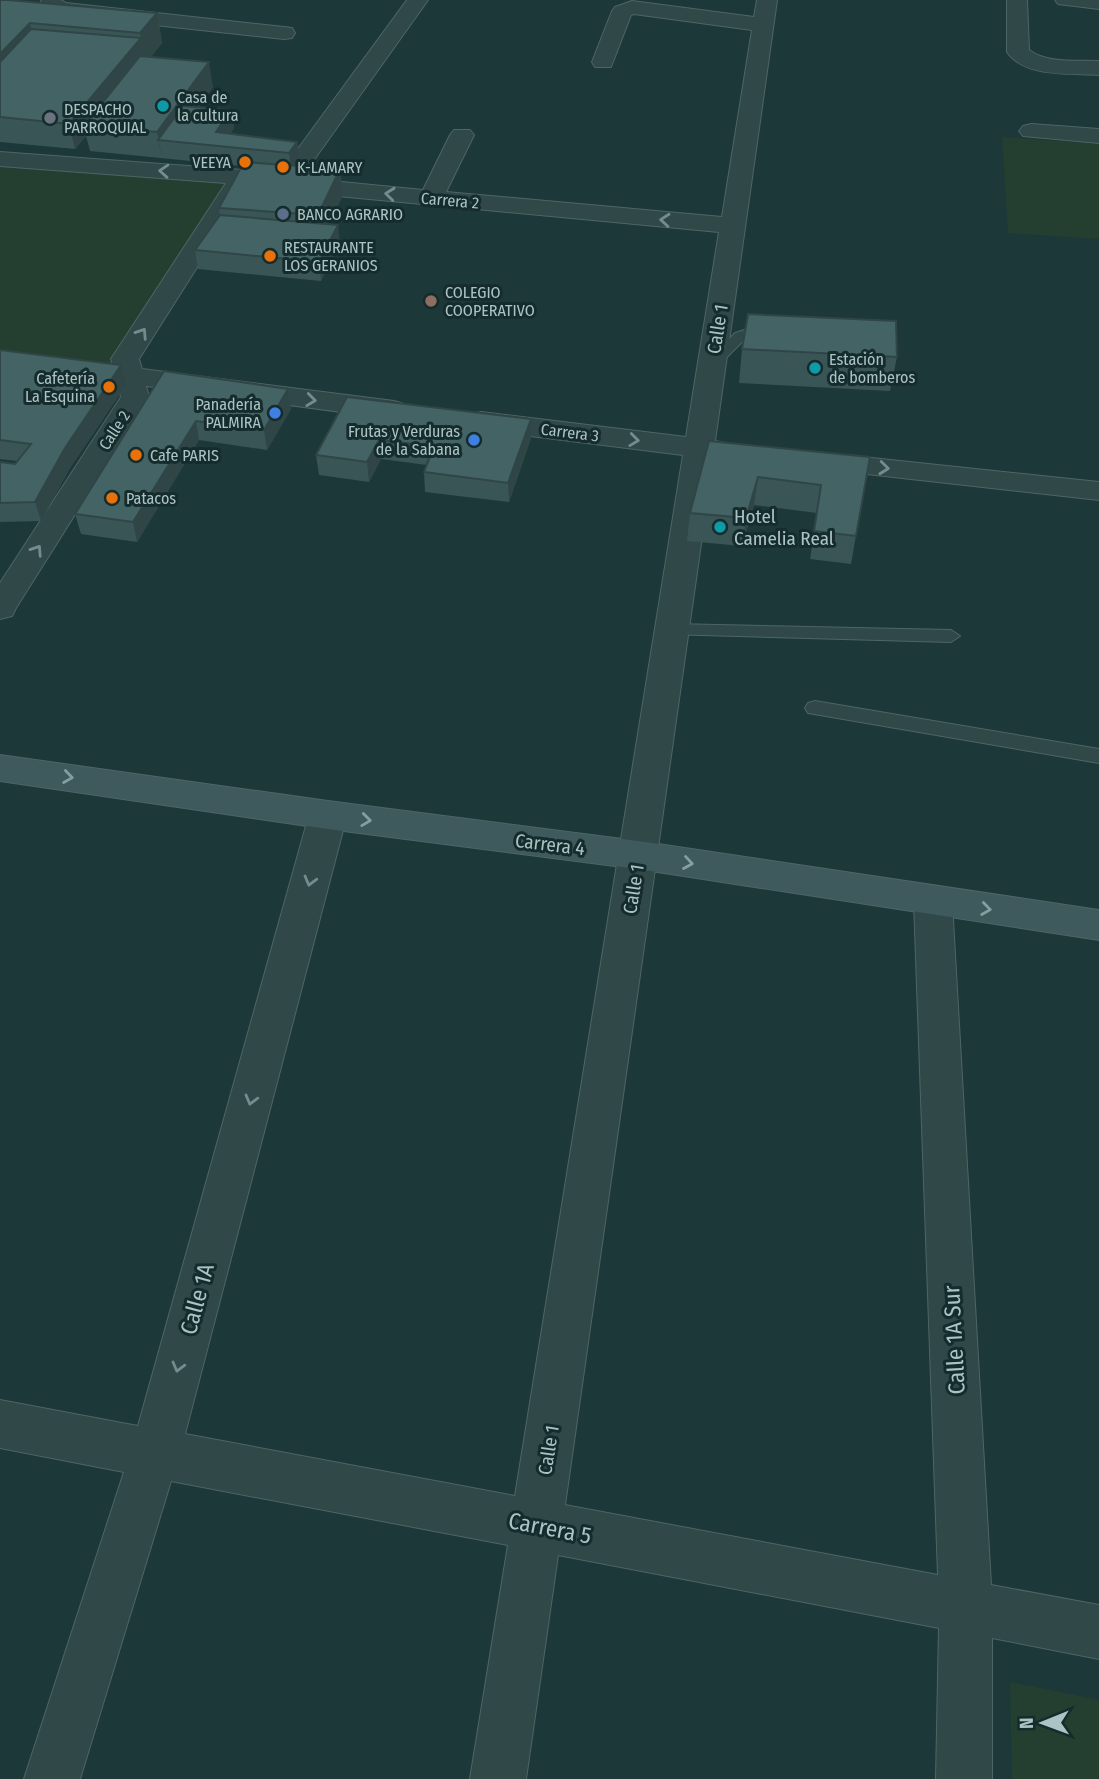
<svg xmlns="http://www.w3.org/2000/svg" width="1099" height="1779" viewBox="0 0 1099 1779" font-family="'Fira Sans Condensed',sans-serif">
<rect width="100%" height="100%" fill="#1d3838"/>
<g fill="#243f30">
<polygon points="1002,137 1099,144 1099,239 1008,233"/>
<polygon points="0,159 242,177 125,359 131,377 0,359"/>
<polygon points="1010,1682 1099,1700 1099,1779 1012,1779"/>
</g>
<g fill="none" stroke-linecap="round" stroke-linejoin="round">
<g stroke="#4e6566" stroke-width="2">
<g id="service">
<polygon points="770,322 775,323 777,326 775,329 745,339 717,367 712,369 704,364 735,333"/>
<polygon points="672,624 951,630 960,636 951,642 666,634 663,630 666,626"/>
<polygon points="815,701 1099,749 1099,763 808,713 805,708 808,703"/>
</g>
</g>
<g stroke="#4e6566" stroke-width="2">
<g id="minor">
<polygon points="41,0 61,0 66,3 284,27 292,28 295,33 292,38 284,39 62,15 43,8"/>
<polygon points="407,0 428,0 301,178 423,190 450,135 454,130 470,130 474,135 446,192 722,217 752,30 634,14 631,15 611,67 595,67 592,62 612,11 615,7 632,1 754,17 757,0 777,0 715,441 735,445 739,451 735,457 713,459 565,1505 938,1575 914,902 919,891 933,887 947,891 952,902 991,1585 1099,1605 1099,1659 992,1638 992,1779 936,1779 939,1628 558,1555 526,1779 470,1779 508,1545 171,1481 80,1779 24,1779 124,1472 0,1448 0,1400 138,1426 309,815 315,805 328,801 341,805 347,815 185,1434 515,1496 683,455 481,430 471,427 466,421 471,415 481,412 686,437 719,232 284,191 249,185 139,359 142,369 394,401 404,404 408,410 404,416 394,419 146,386 149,397 16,608 12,616 0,619 0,583 121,397 117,383 0,367 0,351 113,365 111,359 226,183 0,166 0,152 242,170 278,176"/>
<path d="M 1007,0 L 1027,0 L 1029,50 C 1048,64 1077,60 1099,61 L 1099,75 C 1071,73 1025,78 1007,52 Z"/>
<polygon points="1055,0 1099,0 1099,9 1058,4"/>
<polygon points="1031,124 1099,129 1099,143 1023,136 1019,131 1023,126"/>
<polygon points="815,452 1099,482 1099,500 804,467 800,461 804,455"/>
</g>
</g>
<g stroke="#4e6566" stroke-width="2">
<polygon id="secondary" points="0,755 328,801 638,841 1099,910 1099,940 638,869 328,829 0,781"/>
</g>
<use href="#service" fill="#314848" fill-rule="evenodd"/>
<use href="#minor" fill="#314848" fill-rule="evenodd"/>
<use href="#secondary" fill="#3e5a5c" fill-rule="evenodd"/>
</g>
<g fill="#3a5556">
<polygon points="0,0 157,13 162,43 151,57 213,87 199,107 231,110 234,128 230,134 297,142 300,160 296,165 340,169 343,195 329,224 340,243 321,281 198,269 195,250 220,215 219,208 241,166 90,151 86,136 75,149 0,142"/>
<polygon points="742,349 897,357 890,391 739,383"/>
<polygon points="0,350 126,385 70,468 41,521 0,522 0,462 15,464 17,461 0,459"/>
<polygon points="164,371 288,389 291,409 267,450 199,440 137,542 81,534 75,514"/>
<polygon points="347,397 531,419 531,438 509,502 425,492 424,472 427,465 381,459 369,482 319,475 316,455"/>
<polygon points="709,441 870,457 851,564 810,559 817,513 754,505 742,546 687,541 690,513"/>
</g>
<g fill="#304546">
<polygon points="157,13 162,43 146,63 140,33"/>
<polygon points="30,23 37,53 0,94 0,54"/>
<polygon points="141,38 146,63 84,126 86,136 75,149 69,124"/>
<polygon points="209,62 213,87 174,141 158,140 162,158 157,132"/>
<polygon points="231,110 234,128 222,146 216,132"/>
<polygon points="297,142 300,160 291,172 289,153"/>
<polygon points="340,169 343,195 321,241 318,215"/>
<polygon points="338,225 340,243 321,281 319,262"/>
<polygon points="121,365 126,385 70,468 41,521 35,502 65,448"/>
<polygon points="288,389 291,409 267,450 264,430"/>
<polygon points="531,419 531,438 509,502 508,483"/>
<polygon points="196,421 199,440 137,542 133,522"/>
<polygon points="379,440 381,459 369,482 367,462"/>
<polygon points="758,477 754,505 742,546 746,518"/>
</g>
<g fill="#446364" stroke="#304546" stroke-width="2">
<polygon points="0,0 8,0 157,13 140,33 30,23 0,54"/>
<polygon points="31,29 141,38 69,124 0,117 0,62"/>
<polygon points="140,56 209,62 157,132 84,126"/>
<polygon points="183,106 231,110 216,132 297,142 289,153 158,140"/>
<polygon points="244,162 340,169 318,215 219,208"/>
<polygon points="220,215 338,225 319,262 195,250"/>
<polygon points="748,314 896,321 897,357 742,349"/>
<polygon points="0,350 121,365 65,448 35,502 0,503 0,462 15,464 31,444 0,440"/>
<polygon points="164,371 288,389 264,430 196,421 133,522 75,514"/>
<polygon points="347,397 531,419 508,483 424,472 434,446 379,440 367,462 316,455"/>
<polygon points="709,441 870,457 856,536 814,531 821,485 758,477 746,518 690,513"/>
</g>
<defs><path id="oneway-chevron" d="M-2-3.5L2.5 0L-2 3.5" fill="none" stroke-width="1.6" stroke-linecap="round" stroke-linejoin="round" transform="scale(1.75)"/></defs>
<g stroke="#748c8d">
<use href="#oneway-chevron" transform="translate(164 171) rotate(-176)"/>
<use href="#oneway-chevron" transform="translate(390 194) rotate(-174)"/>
<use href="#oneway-chevron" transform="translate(665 220) rotate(-175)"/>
<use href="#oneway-chevron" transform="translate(142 333) rotate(-57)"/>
<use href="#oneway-chevron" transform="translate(311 400) rotate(7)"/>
<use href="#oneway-chevron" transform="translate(634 440) rotate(7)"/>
<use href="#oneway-chevron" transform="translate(884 468) rotate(6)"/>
<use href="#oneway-chevron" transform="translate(37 550) rotate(-57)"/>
<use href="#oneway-chevron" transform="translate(310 881) rotate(105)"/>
<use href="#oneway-chevron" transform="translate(251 1100) rotate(105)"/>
<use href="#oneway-chevron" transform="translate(178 1367) rotate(105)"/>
</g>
<g stroke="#849fa1">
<use href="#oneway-chevron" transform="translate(68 777) rotate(8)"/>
<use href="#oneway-chevron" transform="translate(366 820) rotate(7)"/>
<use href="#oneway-chevron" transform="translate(688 863) rotate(9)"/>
<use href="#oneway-chevron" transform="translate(986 909) rotate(8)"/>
</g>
<g fill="#0f9aa8" stroke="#162c2c" stroke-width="2.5">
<circle cx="163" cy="106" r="7"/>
<circle cx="815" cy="368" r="7"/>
<circle cx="720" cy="527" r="7"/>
</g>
<circle fill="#6b7280" stroke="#162c2c" stroke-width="2.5" cx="50" cy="118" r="7"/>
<g fill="#e8710a" stroke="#162c2c" stroke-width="2.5">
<circle cx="245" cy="162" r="7"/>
<circle cx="283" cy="167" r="7"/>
<circle cx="270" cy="256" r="7"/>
<circle cx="109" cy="387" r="7"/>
<circle cx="136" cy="455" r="7"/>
<circle cx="112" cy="498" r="7"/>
</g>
<circle fill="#5c6f8a" stroke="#162c2c" stroke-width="2.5" cx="283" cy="214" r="7"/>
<circle fill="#8d6e63" stroke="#162c2c" stroke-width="2.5" cx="431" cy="301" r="7"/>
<g fill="#3f7fe0" stroke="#162c2c" stroke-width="2.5">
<circle cx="275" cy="413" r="7"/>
<circle cx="474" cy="440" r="7"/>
</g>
<g text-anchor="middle" stroke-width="6" stroke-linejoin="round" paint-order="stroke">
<g font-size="16" fill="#aac4c6" stroke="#162c2c" text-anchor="start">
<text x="177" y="103">Casa de<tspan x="177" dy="18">la cultura</tspan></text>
<text x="64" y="115">DESPACHO<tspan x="64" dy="18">PARROQUIAL</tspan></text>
<text x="231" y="168" text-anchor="end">VEEYA</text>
<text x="297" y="173">K-LAMARY</text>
<text x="297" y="220">BANCO AGRARIO</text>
<text x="284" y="253">RESTAURANTE<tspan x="284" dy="18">LOS GERANIOS</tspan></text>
<text x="445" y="298">COLEGIO<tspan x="445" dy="18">COOPERATIVO</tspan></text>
<text x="829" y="365">Estación<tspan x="829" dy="18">de bomberos</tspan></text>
<text x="95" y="384" text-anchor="end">Cafetería<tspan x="95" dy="18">La Esquina</tspan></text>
<text x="261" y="410" text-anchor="end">Panadería<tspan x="261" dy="18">PALMIRA</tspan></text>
<text x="460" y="437" text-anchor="end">Frutas y Verduras<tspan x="460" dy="18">de la Sabana</tspan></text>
<text x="150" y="461">Cafe PARIS</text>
<text x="126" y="504">Patacos</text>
</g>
<g font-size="16" fill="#aac4c6" stroke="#162c2c">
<text transform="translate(450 200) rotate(5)" y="6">Carrera 2</text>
<text transform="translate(114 430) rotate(-57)" y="6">Calle 2</text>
<text transform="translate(570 432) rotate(7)" y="6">Carrera 3</text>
</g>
<g font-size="19" fill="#aac4c6" stroke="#162c2c">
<text transform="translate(717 329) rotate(-81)" y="7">Calle 1</text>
<text transform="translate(550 844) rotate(7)" y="7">Carrera 4</text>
<text transform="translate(633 889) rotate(-81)" y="7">Calle 1</text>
<text transform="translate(548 1450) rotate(-81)" y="7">Calle 1</text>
</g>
<g font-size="19" fill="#aac4c6" stroke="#162c2c" text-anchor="start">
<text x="734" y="523">Hotel<tspan x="734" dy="22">Camelia Real</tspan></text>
</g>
<g font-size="23" fill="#aac4c6" stroke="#162c2c">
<text transform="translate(197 1299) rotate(-75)" y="8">Calle 1A</text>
<text transform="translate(954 1340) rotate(-93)" y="8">Calle 1A Sur</text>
<text transform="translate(550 1528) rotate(11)" y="8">Carrera 5</text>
</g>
</g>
<g transform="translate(1043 1723) rotate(269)" stroke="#162c2c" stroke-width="5" paint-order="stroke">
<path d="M0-5L12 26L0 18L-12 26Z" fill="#aac4c6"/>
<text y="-10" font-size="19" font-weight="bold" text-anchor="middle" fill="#aac4c6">N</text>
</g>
</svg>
